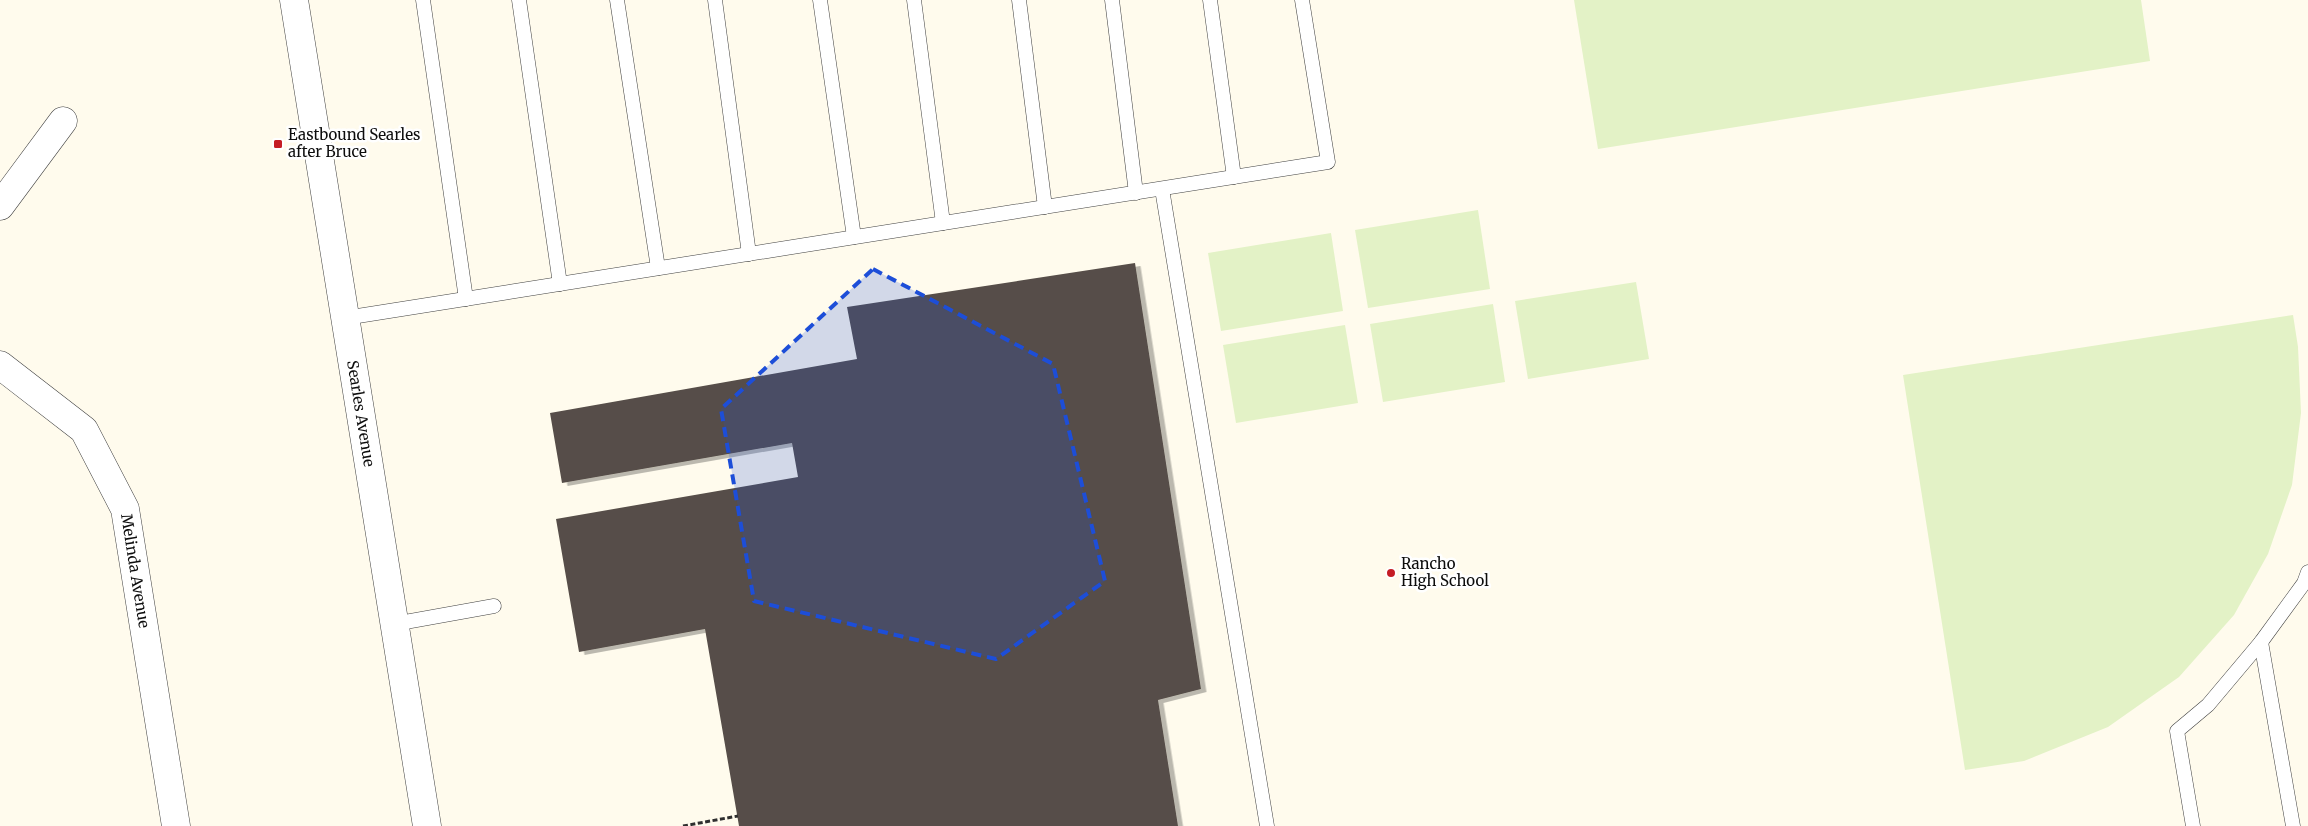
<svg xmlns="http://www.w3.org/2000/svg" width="2308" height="826" viewBox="0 0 2308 826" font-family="Merriweather,serif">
<defs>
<filter id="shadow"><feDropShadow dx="5.5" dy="3" stdDeviation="0" flood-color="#0004"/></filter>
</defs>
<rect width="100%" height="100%" fill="#fffbed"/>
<g fill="#e3f2c6">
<polygon points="1574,0 2141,0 2150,61 1598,149"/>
<polygon points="1478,210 1490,289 1368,308 1355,230"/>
<polygon points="1331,233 1343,311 1221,331 1208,253"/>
<polygon points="1636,282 1649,359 1528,379 1515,301"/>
<polygon points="1493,304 1505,382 1383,402 1370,324"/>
<polygon points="2293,315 2298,347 2301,413 2292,485 2268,554 2234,615 2179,677 2108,727 2024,761 1965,770 1903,375"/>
<polygon points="1345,325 1358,403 1236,423 1223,345"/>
</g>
<polygon fill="#564e48" filter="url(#shadow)" points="1135,263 1201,689 1158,700 1178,826 739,826 705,629 579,652 556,519 798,477 792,443 562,483 550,413 857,359 847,307"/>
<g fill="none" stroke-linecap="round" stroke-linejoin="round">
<g stroke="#404040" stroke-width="15">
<g id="service">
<polyline points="423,0 466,299"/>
<polyline points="519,0 560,284"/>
<polyline points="617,0 658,268"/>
<polyline points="715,0 749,254"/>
<polyline points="820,0 854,237"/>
<polyline points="914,0 943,223"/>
<polyline points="1019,0 1045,207"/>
<polyline points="1112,0 1136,193"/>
<polyline points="1210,0 1234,177"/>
<polyline points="1162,189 1267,826"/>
<polyline points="345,318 1328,162 1302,0"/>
<polyline points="394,624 494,606"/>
<polyline points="2261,642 2293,826"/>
<polyline points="2193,826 2177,731 2208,705 2261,642 2304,583 2308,572"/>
</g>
</g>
<g stroke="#404040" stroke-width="29">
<g id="minor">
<polyline points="0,206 63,121"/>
<path id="s1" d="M 0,365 L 84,430 L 125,509 L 176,826"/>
</g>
</g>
<g stroke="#404040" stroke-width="29">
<g id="tertiary">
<path id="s2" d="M 294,0 L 427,826"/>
</g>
</g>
<polyline stroke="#2f2f2f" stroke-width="3" stroke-dasharray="5 2.5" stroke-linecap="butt" points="683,826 738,816"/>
<use href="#service" stroke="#fff" stroke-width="14"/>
<use href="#minor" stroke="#fff" stroke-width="28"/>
<use href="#tertiary" stroke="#fff" stroke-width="28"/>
</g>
<path fill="#1d4ed8" fill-opacity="0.2" stroke="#1d4ed8" stroke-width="4" stroke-dasharray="10 6" stroke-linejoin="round" d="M 873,269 L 1053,364 L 1105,581 L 996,659 L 754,601 L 721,409 Z"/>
<g fill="#c51c25" stroke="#fff" stroke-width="2">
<rect x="273" y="139" width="10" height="10" rx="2.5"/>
<circle cx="1391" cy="573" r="5"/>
</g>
<g text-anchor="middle" stroke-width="5" stroke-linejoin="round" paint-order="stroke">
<g font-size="15" fill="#0d0d0d" stroke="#fff" text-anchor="start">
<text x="288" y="140">Eastbound Searles<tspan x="288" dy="17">after Bruce</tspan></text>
<text x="1401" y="569">Rancho<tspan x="1401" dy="17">High School</tspan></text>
</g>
<g font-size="15" fill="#0d0d0d" stroke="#fff">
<text dy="5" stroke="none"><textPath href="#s2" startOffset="419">Searles Avenue</textPath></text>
<text dy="5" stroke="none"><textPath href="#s1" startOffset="258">Melinda Avenue</textPath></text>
</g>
</g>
</svg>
